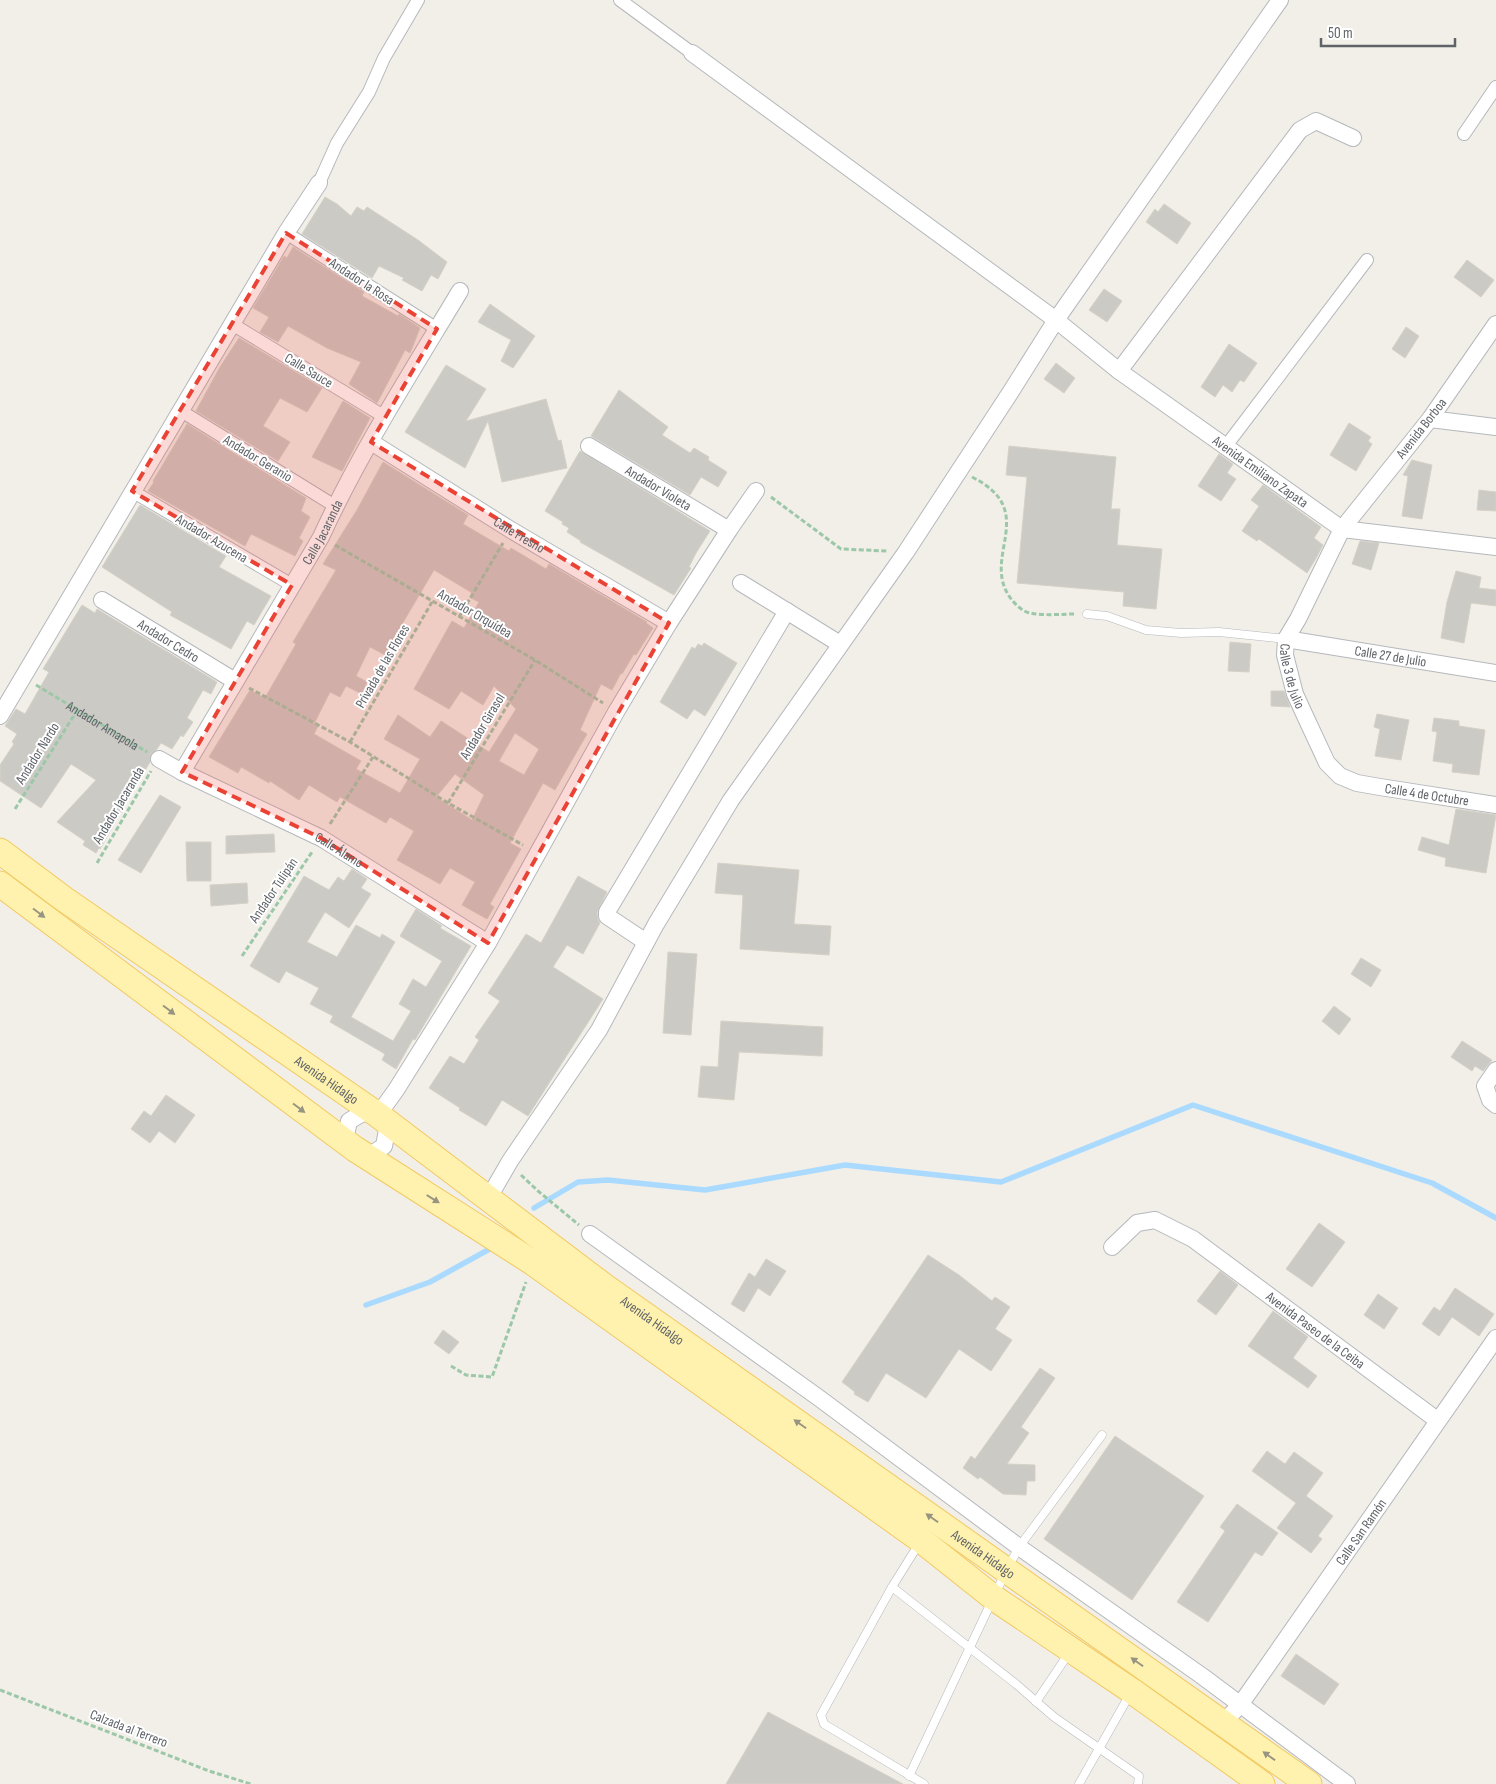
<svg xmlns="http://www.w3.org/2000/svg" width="1496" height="1784" viewBox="0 0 1496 1784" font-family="'Sofia Sans Condensed',sans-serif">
<rect width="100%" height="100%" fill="#f1efe8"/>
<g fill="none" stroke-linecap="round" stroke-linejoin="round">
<g stroke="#aadaff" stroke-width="5.5">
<polyline points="534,1208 578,1182 608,1180 705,1190 845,1165 1001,1182 1193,1105 1432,1183 1496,1218"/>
<polyline points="366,1305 430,1282 495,1246"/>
</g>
</g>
<g fill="#cccac5" stroke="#d6d1c6" fill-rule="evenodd">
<polygon points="325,197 337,204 351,216 357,207 364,211 367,207 418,240 447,262 438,279 431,275 422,291 402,280 404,278 379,266 372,278 302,234"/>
<polygon points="1164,204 1191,223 1177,244 1146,222 1155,209 1158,212"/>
<polygon points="293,247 364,292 362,296 398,316 399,314 420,328 410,353 405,350 377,403 349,384 361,362 327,348 288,326 278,342 260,332 269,317 253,308 284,256 287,258"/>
<polygon points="1467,260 1494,280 1481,297 1454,277"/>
<polygon points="1104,289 1122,301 1107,322 1089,310"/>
<polygon points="490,304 535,336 513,368 501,361 511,340 478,322"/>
<polygon points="1406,327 1419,336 1405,358 1392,349"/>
<polygon points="239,338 322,388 307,412 280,398 263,426 290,442 278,461 196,411 220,367"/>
<polygon points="1229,344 1257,363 1244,382 1240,380 1232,392 1223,385 1215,397 1201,387"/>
<polygon points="1056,363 1075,378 1064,393 1044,379"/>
<polygon points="446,365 486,389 466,421 546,399 558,441 561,440 567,468 502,482 488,421 465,468 405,432"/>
<polygon points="619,390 668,427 662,435 690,453 694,448 709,457 708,460 727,472 718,487 701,477 690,495 591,436"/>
<polygon points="343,401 370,418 342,471 312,457"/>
<polygon points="1349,423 1371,437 1368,441 1372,444 1356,471 1330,455"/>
<polygon points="187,424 306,498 301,511 310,517 299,538 303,541 295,556 251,534 245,546 148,491 154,482 153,481"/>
<polygon points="1009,446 1116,457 1111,509 1120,509 1117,545 1162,549 1156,609 1123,606 1124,592 1017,583 1027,477 1006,475"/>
<polygon points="580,451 710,531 696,553 689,567 691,568 674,595 580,542 581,541 567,532 569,528 562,524 563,522 545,511"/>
<polygon points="1219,454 1233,464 1227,473 1236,479 1221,501 1198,486"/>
<polygon points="1412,460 1432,465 1422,519 1402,516 1408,476 1403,475"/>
<path d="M 383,462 L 468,515 L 463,524 L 509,551 L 511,548 L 546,569 L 549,564 L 647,622 L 646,623 L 653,628 L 636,655 L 634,654 L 622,674 L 621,673 L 612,690 L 601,684 L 580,730 L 587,734 L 555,790 L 543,783 L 510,843 L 521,849 L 490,904 L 494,907 L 487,919 L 462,905 L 475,882 L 450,868 L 440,884 L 397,860 L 414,831 L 390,817 L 386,823 L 340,797 L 337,802 L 309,785 L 299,800 L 270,781 L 269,783 L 241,767 L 238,773 L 209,757 L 250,690 L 265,698 L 296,644 L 293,642 L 336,570 L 323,564 L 357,510 ZM 434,570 L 474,594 L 471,598 L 479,602 L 464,628 L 452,621 L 414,689 L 449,709 L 461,691 L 483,705 L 494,686 L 516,709 L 489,752 L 441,721 L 430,737 L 398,715 L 384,739 L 420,759 L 400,793 L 356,769 L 361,761 L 314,734 L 318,726 L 314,724 L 330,692 L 340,697 L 346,686 L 362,694 L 367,682 L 356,676 L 370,647 L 389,657 L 397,643 L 392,641 ZM 515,733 L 539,749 L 524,775 L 499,761 ZM 455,774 L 484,795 L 472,820 L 436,797 Z"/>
<polygon points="1263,485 1321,527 1314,538 1323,545 1315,560 1307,573 1259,539 1257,541 1242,531 1259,506 1251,500"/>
<polygon points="1479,490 1496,492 1496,511 1477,510"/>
<polygon points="140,505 226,556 219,567 271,596 254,625 247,621 231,649 170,615 172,612 102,567"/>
<polygon points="1360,541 1379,543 1371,570 1352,564"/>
<polygon points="1456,571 1481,577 1479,588 1496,590 1496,606 1471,603 1464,643 1441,638 1447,602"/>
<polygon points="82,605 95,613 97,609 217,682 211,694 203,690 187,718 193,722 183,737 181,735 172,749 161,743 157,749 151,754 150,762 100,849 99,848 96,853 83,845 85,841 57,822 96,780 71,764 41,808 0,781 0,765 14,744 12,742 17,734 5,726 16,709 25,714 49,672 43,669"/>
<polygon points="1230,642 1251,644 1249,672 1228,671"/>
<polygon points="704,643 737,663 705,716 694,709 687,719 660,702 692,647 695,649 698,644 702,646"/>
<polygon points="1271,691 1284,691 1290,707 1271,706"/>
<polygon points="1377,714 1409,720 1401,760 1375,756 1380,729 1374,727"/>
<polygon points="1434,718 1459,721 1459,726 1485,730 1479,775 1452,772 1453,764 1433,761 1437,732 1432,731"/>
<polygon points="160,795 181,807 141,873 118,860"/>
<polygon points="1456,809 1496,815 1486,873 1445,866 1446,858 1418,850 1422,837 1449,845"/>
<polygon points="274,834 275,852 226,854 226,836"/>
<polygon points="186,842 211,842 211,881 187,881"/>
<polygon points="718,863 799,870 794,924 831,926 829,955 740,949 743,895 715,893"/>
<polygon points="352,869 367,879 361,888 371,894 349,928 325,912 307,942 337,957 356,925 380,938 382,934 395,942 351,1017 393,1041 411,1011 399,1004 413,979 426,987 442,961 400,936 416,909 442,926 440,928 471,946 415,1040 413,1039 396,1069 382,1060 385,1054 330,1022 333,1016 310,1004 319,988 286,971 279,983 250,966 304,876 329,890 338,877 344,881"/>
<polygon points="578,876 607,892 597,912 598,920 600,923 583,954 567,945 553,967 603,999 528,1116 502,1100 486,1126 459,1110 460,1108 429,1088 450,1056 464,1064 479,1040 475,1037 500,1001 488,993 526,934 541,943"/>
<polygon points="247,883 248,903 211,906 210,885"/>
<polygon points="668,952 697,954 691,1035 663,1033"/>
<polygon points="1361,958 1381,970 1371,987 1351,974"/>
<polygon points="1334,1006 1351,1019 1339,1035 1322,1021"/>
<polygon points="721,1021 823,1027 822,1056 739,1052 734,1100 698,1097 701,1066 718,1067"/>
<polygon points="1462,1041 1492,1060 1483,1071 1475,1066 1472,1071 1451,1057"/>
<polygon points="166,1095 195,1115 175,1143 159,1131 150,1143 131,1129 144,1111 151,1116"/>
<polygon points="1319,1223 1345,1242 1312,1287 1286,1269"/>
<polygon points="928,1255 959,1275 992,1301 995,1297 1010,1307 995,1329 1012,1340 991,1371 959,1349 926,1398 886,1373 868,1402 854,1394 855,1392 842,1382"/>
<polygon points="766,1259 786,1271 770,1296 758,1288 744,1312 731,1304 749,1273 755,1277"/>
<polygon points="1220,1271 1238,1285 1216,1315 1197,1301"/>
<polygon points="1455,1288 1494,1314 1479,1336 1452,1317 1439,1336 1422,1324 1434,1307 1440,1311"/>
<polygon points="1378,1294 1398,1308 1384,1329 1364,1315"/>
<polygon points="1273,1311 1308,1337 1293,1358 1317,1376 1308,1388 1248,1346"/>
<polygon points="443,1330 459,1342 449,1354 434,1343"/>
<polygon points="1040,1368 1055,1378 1021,1427 1029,1433 1007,1464 1035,1465 1035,1481 1027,1481 1026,1495 1003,1494 980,1477 978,1479 963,1468 971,1456 975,1459"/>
<polygon points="1115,1436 1204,1496 1132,1600 1044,1539"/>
<polygon points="1267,1451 1285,1464 1294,1452 1323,1473 1306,1496 1333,1516 1318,1536 1322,1539 1311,1553 1277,1528 1296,1503 1252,1471"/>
<polygon points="1237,1504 1278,1533 1262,1556 1255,1552 1208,1622 1177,1602 1225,1531 1220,1527"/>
<polygon points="1296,1654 1339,1684 1324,1705 1281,1676"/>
<polygon points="768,1712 903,1784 726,1784"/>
</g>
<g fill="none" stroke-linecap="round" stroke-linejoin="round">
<g stroke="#b5b8bc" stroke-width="9">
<g id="service">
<polyline points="1087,614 1107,616 1146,630 1181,633 1219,632 1286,639"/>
<polyline points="920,1542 892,1587 821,1715 824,1724 924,1784"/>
<polyline points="892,1587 1016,1684 1054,1717 1139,1776 1138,1784"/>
<polyline points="1036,1702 1069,1653"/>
<polyline points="909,1776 1006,1571 1019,1547 1102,1435"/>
<polyline points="1079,1784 1130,1694"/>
</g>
</g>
<g stroke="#b5b8bc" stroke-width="14">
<g id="pedestrian">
<polyline points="620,0 692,53"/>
<polyline points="1464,134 1496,87"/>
<polyline points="319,183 337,143 369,92 384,58 418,0"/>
<polyline points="286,233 437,329"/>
<polyline points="232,324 385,417"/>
<polyline points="181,411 335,506"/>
<polyline points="1226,446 1367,260"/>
<polyline points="132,491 292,585"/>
</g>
</g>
<g stroke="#b5b8bc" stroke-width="18">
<g id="minor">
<path id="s2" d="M 692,53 L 1056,320 L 1119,371 L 1342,529 L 1496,547"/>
<path id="s3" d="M 1496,324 L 1430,419 L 1342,529 L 1298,619 L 1286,639 L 1285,655 L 1295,694 L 1306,718 L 1327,763 L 1340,776 L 1357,783 L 1380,787 L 1496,805"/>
<polyline points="1119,371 1300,130 1316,121 1353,138"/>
<polyline points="1430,419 1496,427"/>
<path id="s4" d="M 371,442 L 511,530 L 669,623"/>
<path id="s5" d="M 589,446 L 729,530"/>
<polyline points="741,583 840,644"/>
<path id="s6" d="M 102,600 L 235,681"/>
<path id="s7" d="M 1286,639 L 1496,673"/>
<polyline points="0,716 286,233 319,183"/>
<path id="s8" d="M 159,759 L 182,772 L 321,838 L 488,943"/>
<path id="s9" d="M 182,772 L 321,537 C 360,452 412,371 460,291"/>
<polyline points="646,942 607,916 607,912 787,611"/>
<polyline points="1496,1070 1485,1086 1490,1100 1496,1105"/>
<polygon points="363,1113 378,1115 387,1130 384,1146 372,1154 355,1149 346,1135 349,1121"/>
<polyline points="378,1115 396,1090 488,943 616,712 669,623 729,530 756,491"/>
<polyline points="488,1199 510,1161 599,1030 656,924 731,800 906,552 1010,393 1056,320 1280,0"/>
<polyline points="590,1234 819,1398 1019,1547 1202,1676 1347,1784"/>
<path id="s10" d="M 1112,1247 L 1137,1223 L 1155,1220 L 1193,1239 L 1437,1420"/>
<path id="s11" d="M 1223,1723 L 1240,1705 L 1496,1338"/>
</g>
</g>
<g stroke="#f2c960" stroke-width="27">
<g id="primary">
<path id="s12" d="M 0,851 L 64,899 L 378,1115 L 604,1286 L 1309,1784"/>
<polyline points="0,884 355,1149 532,1262 921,1540 994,1598 1132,1691 1262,1784"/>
</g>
</g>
<g stroke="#9cc7a9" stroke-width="3" stroke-dasharray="5 2.5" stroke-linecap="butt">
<path d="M 972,477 C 1042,512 978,558 1012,600 C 1016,605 1023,612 1030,613 C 1044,616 1062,614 1076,614"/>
<polyline points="771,497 841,549 887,551"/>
<polyline points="335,545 535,660 603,703"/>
<polyline points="459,617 503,543"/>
<path id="s1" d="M 36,685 L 147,752"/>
<polyline points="249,688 350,742 448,803 523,845"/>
<polyline points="350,742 432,602"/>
<polyline points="448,803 535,660"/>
<polyline points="15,809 78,709"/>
<polyline points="330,824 373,757"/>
<polyline points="97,863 151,771"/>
<polyline points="242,956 312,852"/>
<polyline points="521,1175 538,1191 579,1225"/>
<polyline points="451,1366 466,1375 492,1377 526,1282"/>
<polyline points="0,1690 209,1771 251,1784"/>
</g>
<use href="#service" stroke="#fff" stroke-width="8"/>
<use href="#pedestrian" stroke="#fff" stroke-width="12"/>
<use href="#minor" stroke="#fff" stroke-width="16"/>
<use href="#primary" stroke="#fff2af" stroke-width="25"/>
</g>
<defs><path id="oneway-solid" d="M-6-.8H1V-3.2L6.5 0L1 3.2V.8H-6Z" transform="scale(1.25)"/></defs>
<g fill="#979581">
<use href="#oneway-solid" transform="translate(39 913) rotate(37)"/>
<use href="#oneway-solid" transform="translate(169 1010) rotate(37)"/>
<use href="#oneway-solid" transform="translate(299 1108) rotate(37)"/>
<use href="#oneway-solid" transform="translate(433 1199) rotate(32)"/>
<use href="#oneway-solid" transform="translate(800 1424) rotate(-145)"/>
<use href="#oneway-solid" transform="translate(932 1518) rotate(-145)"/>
<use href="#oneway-solid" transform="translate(1137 1662) rotate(-145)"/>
<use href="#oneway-solid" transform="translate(1269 1756) rotate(-145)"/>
</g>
<path fill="#ea4335" fill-opacity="0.2" stroke="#ea4335" stroke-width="4" stroke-dasharray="10 6" stroke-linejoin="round" d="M 286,233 L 437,329 L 371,442 L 669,623 L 488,943 L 321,838 L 182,772 L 292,585 L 132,491 Z"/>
<g text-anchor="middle" stroke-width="4" stroke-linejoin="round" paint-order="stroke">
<g font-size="14" fill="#5f6368" stroke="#fff">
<text transform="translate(362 281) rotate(33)" y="5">Andador la Rosa</text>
<text transform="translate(309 370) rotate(31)" y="5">Calle Sauce</text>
<text transform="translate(1421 428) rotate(-52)" y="5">Avenida Borboa</text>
<text transform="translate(258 458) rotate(31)" y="5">Andador Geranio</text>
<text dy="5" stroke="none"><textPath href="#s2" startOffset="706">Avenida Emiliano Zapata</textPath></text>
<text dy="5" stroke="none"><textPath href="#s5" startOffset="81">Andador Violeta</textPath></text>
<text dy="5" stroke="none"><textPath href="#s9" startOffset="278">Calle Jacaranda</textPath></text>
<text dy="5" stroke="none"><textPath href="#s4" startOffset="175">Calle Fresno</textPath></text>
<text transform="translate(212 538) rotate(31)" y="5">Andador Azucena</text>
<text transform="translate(475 613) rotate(30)" y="5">Andador Orquídea</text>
<text dy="5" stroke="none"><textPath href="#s6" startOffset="78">Andador Cedro</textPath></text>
<text dy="5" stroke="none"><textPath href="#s7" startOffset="106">Calle 27 de Julio</textPath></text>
<text transform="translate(382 666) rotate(-60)" y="5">Privada de las Flores</text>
<text dy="5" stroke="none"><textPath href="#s3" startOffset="418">Calle 3 de Julio</textPath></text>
<text dy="5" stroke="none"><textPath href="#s1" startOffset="78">Andador Amapola</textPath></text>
<text transform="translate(482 726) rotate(-59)" y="5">Andador Girasol</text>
<text transform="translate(37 753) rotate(-58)" y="5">Andador Nardo</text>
<text dy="5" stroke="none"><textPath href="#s3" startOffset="620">Calle 4 de Octubre</textPath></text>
<text transform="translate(118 805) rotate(-59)" y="5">Andador Jacaranda</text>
<text dy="5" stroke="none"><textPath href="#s8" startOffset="202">Calle Álamo</textPath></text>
<text transform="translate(273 890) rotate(-56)" y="5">Andador Tulipán</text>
<text dy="5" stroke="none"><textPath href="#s12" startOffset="399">Avenida Hidalgo</textPath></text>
<text dy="5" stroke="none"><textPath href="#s12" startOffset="804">Avenida Hidalgo</textPath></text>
<text dy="5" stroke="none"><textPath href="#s10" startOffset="248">Avenida Paseo de la Ceiba</textPath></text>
<text dy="5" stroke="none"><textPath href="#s11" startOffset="236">Calle San Ramón</textPath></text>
<text dy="5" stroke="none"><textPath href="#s12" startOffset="1209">Avenida Hidalgo</textPath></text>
<text transform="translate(129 1728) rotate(21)" y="5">Calzada al Terrero</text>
</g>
</g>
<path d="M1321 38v8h134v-8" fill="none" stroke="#5f6368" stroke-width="2.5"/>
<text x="1328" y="38" font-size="15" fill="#5f6368" stroke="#ffffff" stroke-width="4" paint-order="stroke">50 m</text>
</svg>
